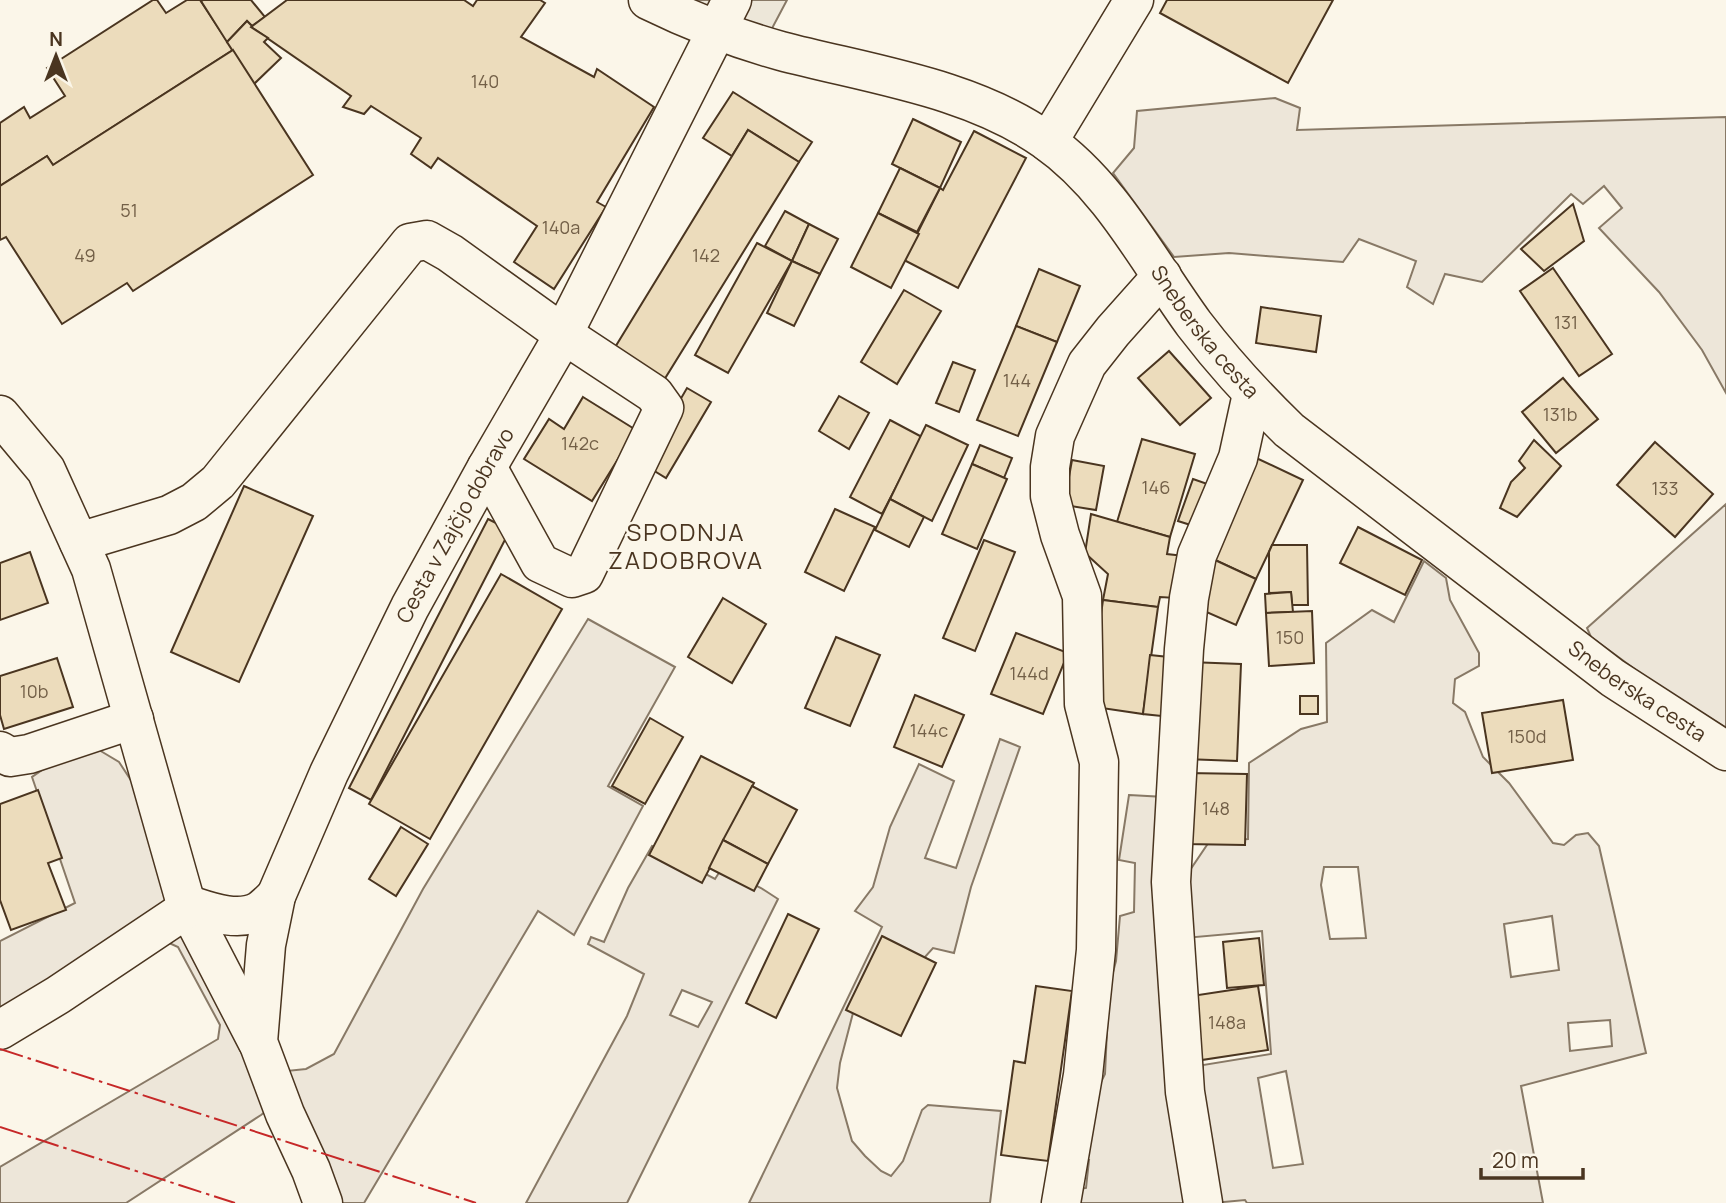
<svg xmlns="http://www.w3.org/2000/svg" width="1726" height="1203" viewBox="0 0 1726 1203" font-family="Manrope,sans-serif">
<rect width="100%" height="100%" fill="#fbf6e9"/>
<g fill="#ede6d9" stroke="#887966" stroke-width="2" fill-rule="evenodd">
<polygon points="1275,98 1300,108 1297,130 1726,117 1726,393 1702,350 1659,292 1599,228 1622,208 1604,186 1583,204 1571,194 1482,282 1445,274 1433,304 1407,287 1416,261 1359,239 1343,262 1229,253 1174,257 1113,173 1134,148 1137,111"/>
<polygon points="1726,504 1726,728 1651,681 1591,637 1587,628"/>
<path d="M 1424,561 L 1446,578 L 1450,600 L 1479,653 L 1479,666 L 1455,679 L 1453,703 L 1465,712 L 1483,757 L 1509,783 L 1553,843 L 1564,845 L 1576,835 L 1588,833 L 1599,846 L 1646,1053 L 1521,1086 L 1543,1203 L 1247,1203 L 1245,1200 L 1213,1203 L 1201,1158 L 1203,1065 L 1271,1054 L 1262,931 L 1185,938 L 1180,885 L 1209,842 L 1248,839 L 1249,763 L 1301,729 L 1327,722 L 1326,643 L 1372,610 L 1394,622 ZM 1324,867 L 1358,867 L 1366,938 L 1330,939 L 1321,885 ZM 1552,916 L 1559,970 L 1511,977 L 1504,924 ZM 1610,1020 L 1612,1046 L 1570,1051 L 1568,1023 ZM 1286,1071 L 1303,1164 L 1273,1168 L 1258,1078 Z"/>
<polygon points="588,619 675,667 608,786 643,806 574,935 538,911 364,1203 342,1203 330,1183 286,1071 306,1069 334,1054 423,889"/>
<polygon points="1000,739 1020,747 971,887 954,953 933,948 915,968 853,1013 840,1063 837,1088 852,1141 865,1156 881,1171 891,1176 903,1161 922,1110 928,1105 1001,1111 990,1203 749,1203 882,927 855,911 873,887 890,827 919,764 954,781 925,858 956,868"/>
<polygon points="99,750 119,762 134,785 166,901 0,1017 0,941 75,903 32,777 51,764"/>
<polygon points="1129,795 1165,797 1196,1203 1071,1203 1073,1190 1086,1188 1089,1160 1077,1160 1099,1086 1105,1074 1109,987 1116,961 1120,916 1134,912 1135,863 1119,860"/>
<path d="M 652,846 L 715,879 L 722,868 L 761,888 L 778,899 L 627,1203 L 526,1203 L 627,1016 L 644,974 L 588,944 L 591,937 L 604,942 L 628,888 ZM 682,990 L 712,1002 L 698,1027 L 670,1015 Z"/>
<polygon points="184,931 274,1105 261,1115 126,1203 0,1203 0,1167 218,1039 220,1025 178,947 167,942"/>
</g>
<polygon fill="#ede7d9" stroke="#887966" stroke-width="2" points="693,0 787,0 768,36"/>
<g fill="#ecdcbc" stroke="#4a3520" stroke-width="2">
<polygon points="153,0 157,0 166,13 187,0 200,0 233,50 53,165 47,156 0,186 0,123 24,107 30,118 65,96 47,68"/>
<polygon points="203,0 251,0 265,17 252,26 247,21 227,42 201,1"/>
<polygon points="287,0 464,0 473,6 477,0 540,0 545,3 521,37 594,77 597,69 654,107 597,202 606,207 554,289 514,262 537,226 438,158 431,168 411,154 421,138 371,106 364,114 343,107 351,96 251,27"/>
<polygon points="1167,0 1333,0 1288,83 1160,13"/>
<polygon points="247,21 252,26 251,27 268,38 264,42 281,58 254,84 227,42"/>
<polygon points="233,50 313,175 133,291 127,283 62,324 6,237 0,240 0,186 47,156 53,165"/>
<polygon points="733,92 812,142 799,162 748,130 732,156 703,138"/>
<polygon points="913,119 961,142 940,188 892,164"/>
<polygon points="748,130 799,162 664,380 614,349"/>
<polygon points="974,131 1026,158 958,288 904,260 940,188 943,190"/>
<polygon points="900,168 940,188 917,232 878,213"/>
<polygon points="1573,204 1584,241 1544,271 1521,249"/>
<polygon points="785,211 809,224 792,261 765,246"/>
<polygon points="878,213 919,234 891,288 851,267"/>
<polygon points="809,224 838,239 820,274 792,261"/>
<polygon points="757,243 792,261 728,373 695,355"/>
<polygon points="792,261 820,274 794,326 767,313"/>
<polygon points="1553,268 1612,354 1579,376 1520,291"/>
<polygon points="1039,269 1080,286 1057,342 1016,326"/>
<polygon points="904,290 941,311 897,384 861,362"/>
<polygon points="1261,307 1321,316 1316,352 1256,343"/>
<polygon points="1016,326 1057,342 1018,436 977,420"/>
<polygon points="1169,351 1211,398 1180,425 1138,378"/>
<polygon points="953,362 975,370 959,412 936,403"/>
<polygon points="1563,378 1598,419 1556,453 1522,412"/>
<polygon points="687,388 711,402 666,478 643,464"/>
<polygon points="839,396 869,413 849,449 819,431"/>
<polygon points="583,397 636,430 592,501 524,459 549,419 564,429"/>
<polygon points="890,420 922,437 882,514 850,497"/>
<polygon points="926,425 968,445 932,521 890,499"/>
<polygon points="1142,439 1195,454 1170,537 1117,522"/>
<polygon points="1534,440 1561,466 1517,517 1500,508 1511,482 1525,468 1519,461"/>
<polygon points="1655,442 1713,494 1675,537 1617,485"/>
<polygon points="980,445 1012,458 1004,478 972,464"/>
<polygon points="1252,456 1303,480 1256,579 1215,560"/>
<polygon points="1072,460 1104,466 1096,510 1064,505"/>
<polygon points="972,464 1007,479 977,549 942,534"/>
<polygon points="1193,479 1216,487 1200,528 1178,521"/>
<polygon points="244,486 313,516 239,682 171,652"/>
<polygon points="890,499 924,517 909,547 875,530"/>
<polygon points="835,509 875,527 844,591 805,572"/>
<polygon points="1091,514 1170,537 1167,554 1185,556 1176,598 1160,597 1158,607 1103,600 1108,574 1085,553"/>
<polygon points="488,519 510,530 371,800 349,788"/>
<polygon points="1358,527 1422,560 1405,595 1340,563"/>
<polygon points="984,540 1015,552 975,651 943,638"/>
<polygon points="1272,545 1307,545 1308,605 1292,605 1291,592 1269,593 1269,552"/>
<polygon points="30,552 48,603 0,620 0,563"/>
<polygon points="1215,560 1256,579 1236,625 1195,607"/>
<polygon points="501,574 562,609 430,839 369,804"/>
<polygon points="1291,592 1293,612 1266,613 1265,594"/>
<polygon points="723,598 766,624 732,683 688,657"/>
<polygon points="1103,600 1158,607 1143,714 1088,706"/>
<polygon points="1312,611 1314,663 1269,666 1266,613"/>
<polygon points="1016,633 1068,653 1043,714 991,694"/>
<polygon points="836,637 880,655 850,726 805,708"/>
<polygon points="1150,655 1178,658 1171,717 1143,714"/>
<polygon points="57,658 73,707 4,729 0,715 0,676"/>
<polygon points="1189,662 1241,664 1237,761 1185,759"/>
<polygon points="915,695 964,715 942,767 894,747"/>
<rect x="1300" y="696" width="18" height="18"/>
<polygon points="1563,700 1573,760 1492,773 1482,713"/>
<polygon points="650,718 683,737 645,804 612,786"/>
<polygon points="701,756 754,783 702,883 649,855"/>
<polygon points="1187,773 1247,774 1245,845 1185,844"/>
<polygon points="752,786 797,810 768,864 723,840"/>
<polygon points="38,790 62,858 48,863 66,910 11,930 0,900 0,804"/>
<polygon points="401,827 428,844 396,896 369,879"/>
<polygon points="723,840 768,864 754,891 709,868"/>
<polygon points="788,914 819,929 776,1018 746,1003"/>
<polygon points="882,936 936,963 901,1036 846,1010"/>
<polygon points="1259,938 1264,985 1227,988 1223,942"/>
<polygon points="1036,986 1072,991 1048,1161 1001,1155 1014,1061 1025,1063"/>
<polygon points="1258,986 1268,1050 1195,1061 1185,997"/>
</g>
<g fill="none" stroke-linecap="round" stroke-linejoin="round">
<g stroke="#4a3520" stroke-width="41">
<g id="minor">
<path id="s1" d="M 648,0 C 691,21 734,38 781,51 C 868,74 970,87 1045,140 C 1111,186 1148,261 1194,324 C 1223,362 1255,397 1289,430 L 1613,678 L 1726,751"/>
<polyline points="1048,142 1134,0"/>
<polyline points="0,415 46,470 91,569 186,904 257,1041"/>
<polyline points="79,542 169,515 194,502 218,482 410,243 427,240 450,253 563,334 654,394 664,408 584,574 572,578 540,563 487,467"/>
<polyline points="0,751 10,757 29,754 134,719"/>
<path d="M 186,904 C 208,911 237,923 259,911 C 265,907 271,901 276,896"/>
<polyline points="0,1030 58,995 188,908"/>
<path id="s2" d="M 323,1203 L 311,1170 L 285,1114 L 258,1042 L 266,945 L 276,896 L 329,773 L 410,607 L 487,467 L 555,350 L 732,0"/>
<polyline points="1061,1203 1083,1075 1096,950 1099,762 1084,704 1082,596 1060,535 1050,496 1050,467 1055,436 1087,364 1113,331 1162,276"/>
<polyline points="1203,1203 1185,1092 1171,882 1184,649 1189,598 1197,555 1238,458 1252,394"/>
</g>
</g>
<use href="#minor" stroke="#fbf6e9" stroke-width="38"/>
<g stroke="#c62828" stroke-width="2" stroke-dasharray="24 5 3.5 5" stroke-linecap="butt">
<polyline points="0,1049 476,1203"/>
<polyline points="0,1127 235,1203"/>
</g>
</g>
<g text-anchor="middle" stroke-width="5" stroke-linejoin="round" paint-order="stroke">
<g font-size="18" fill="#725f47">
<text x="485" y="88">140</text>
<text x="129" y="217">51</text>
<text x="561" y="234">140a</text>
<text x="85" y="262">49</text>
<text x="706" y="262">142</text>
<text x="1566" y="329">131</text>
<text x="1017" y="387">144</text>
<text x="1560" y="421">131b</text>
<text x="580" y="450">142c</text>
<text x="1156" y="494">146</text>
<text x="1665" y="495">133</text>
<text x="1290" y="644">150</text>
<text x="1029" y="680">144d</text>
<text x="34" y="698">10b</text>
<text x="929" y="737">144c</text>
<text x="1527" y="743">150d</text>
<text x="1216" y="815">148</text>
<text x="1227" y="1029">148a</text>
</g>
<g font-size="21" fill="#4a3520" stroke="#fbf6e9">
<text dy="7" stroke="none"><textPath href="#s1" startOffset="674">Sneberska cesta</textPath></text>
<text dy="7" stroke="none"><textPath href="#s2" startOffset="733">Cesta v Zajčjo dobravo</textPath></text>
<text dy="7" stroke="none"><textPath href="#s1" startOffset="1239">Sneberska cesta</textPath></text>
</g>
<g font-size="24" letter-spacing="2" fill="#4a3520" stroke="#fbf6e9">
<text x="686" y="541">SPODNJA<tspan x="686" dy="28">ZADOBROVA</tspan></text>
</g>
</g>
<g transform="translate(56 56)" stroke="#fbf6e9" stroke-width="5" paint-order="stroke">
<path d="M0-5L12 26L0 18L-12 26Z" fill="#4a3520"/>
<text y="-10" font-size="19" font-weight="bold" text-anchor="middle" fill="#4a3520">N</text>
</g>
<path d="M1481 1168v10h102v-10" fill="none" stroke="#4a3520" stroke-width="3.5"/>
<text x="1492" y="1168" font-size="21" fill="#4a3520" stroke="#fbf6e9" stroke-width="5" paint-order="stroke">20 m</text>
</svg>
